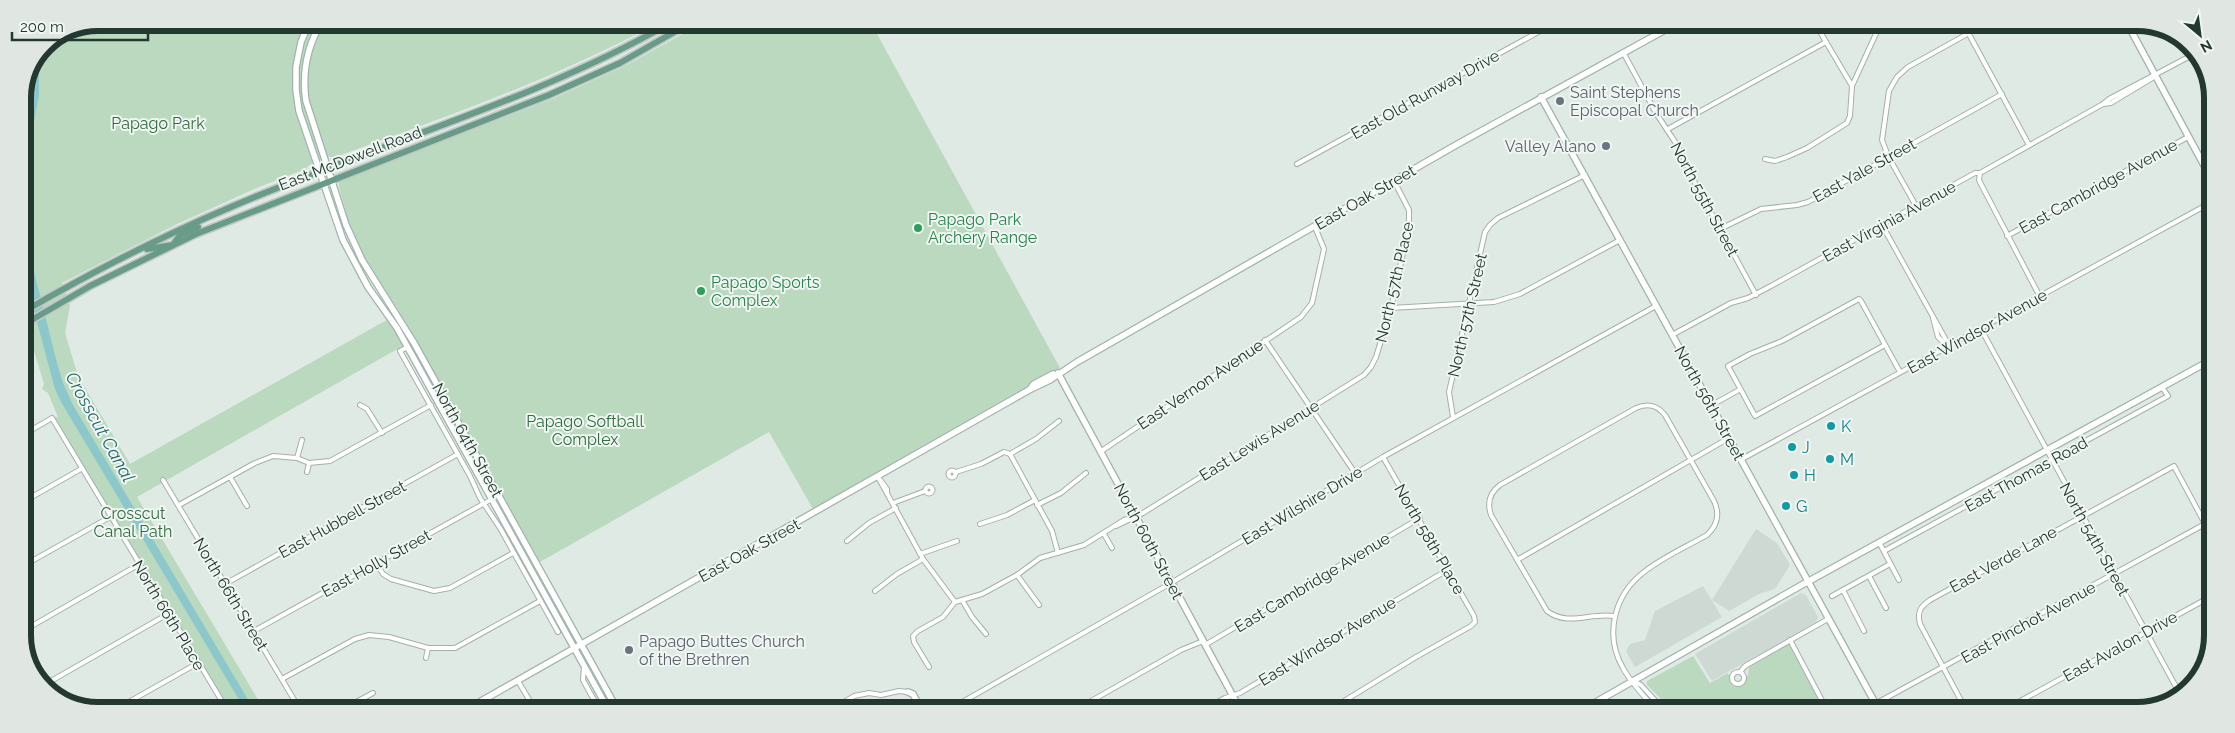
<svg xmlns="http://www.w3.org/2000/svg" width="2235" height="733" viewBox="0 0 2235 733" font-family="Raleway,sans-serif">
<rect width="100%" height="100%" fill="#e0eae4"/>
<g fill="#ced9d3">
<polygon points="1756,529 1777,543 1790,565 1775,589 1759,594 1729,611 1712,600"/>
<polygon points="1703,586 1722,617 1635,667 1626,651 1630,644 1645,640 1655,611"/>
<polygon points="1801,593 1806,595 1818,617 1816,622 1712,681 1695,654"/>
</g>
<g fill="#bad9bf">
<path d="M 98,23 L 658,23 C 552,80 445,117 333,158 L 327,156 L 308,166 L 306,169 L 259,187 L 175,225 L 62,283 L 70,306 L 65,333 L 78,376 L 130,464 L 385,321 L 401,315 L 363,256 L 352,234 L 339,187 L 339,181 L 550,100 L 627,65 L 702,23 L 871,23 L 1060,368 L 813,509 L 769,432 L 540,562 L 415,339 L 137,497 L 263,708 L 226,708 L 52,418 L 58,417 L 48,393 L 42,389 L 44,384 L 23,314 L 23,98 L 45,45 Z"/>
<polygon points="1789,644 1824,710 1672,710 1647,685 1647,681 1693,656 1710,683 1728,673 1733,686 1748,676 1749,667"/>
</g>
<g fill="#8cc8cb">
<polygon points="39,58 39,96 23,174 23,136 31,92 30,79"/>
<polygon points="23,228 57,363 63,383 73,405 253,708 244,708 61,402 55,389 23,270"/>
</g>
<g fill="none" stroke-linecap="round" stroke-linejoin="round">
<g stroke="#a3b1aa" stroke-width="6">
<g id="street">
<polyline points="226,23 233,26 250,23"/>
<polyline points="1816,25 1852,86"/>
<polyline points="1964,25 2029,145"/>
<polyline points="1623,52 1656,113 1677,145 1697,187 1756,295"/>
<polyline points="2103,104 2111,103 2154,77"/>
<polyline points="1668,129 1826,42"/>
<polyline points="1765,159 1775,161 1787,157 1807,148 1847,123 1850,116 1852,86 1880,25"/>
<polyline points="1297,164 1553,24"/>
<polyline points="1980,173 1979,180 1982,186 2040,297"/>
<polyline points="1916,206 1888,156 1882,140 1889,91 1897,77 1908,67 1969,33"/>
<polyline points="1882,225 1946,340 1948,347"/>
<polyline points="1720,229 1761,209 1797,205 1808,202 2002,94"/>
<polyline points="2007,236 2188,137"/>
<polyline points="1391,308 1494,302 1520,294 1620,240"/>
<polyline points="1933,318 1938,337 1948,347"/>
<polyline points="1981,329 2181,696"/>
<polyline points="1672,335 1731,303 1748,298 1771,286 1975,173 1980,173 2103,104 2109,99 2196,53"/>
<polyline points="1265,340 1355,473"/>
<polyline points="1885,345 1755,416 1728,366 1750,354 1782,341 1859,299 1861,301 1900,372"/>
<polyline points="408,347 400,351 470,476 480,498 500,528 558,632"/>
<polyline points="360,405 367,409 382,433"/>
<polyline points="1712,405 1739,390"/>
<polyline points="1453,417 1449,392 1485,232 1490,225 1498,218 1585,175"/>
<polyline points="23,435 52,418 226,708"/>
<polyline points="1100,452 1301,317 1312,303 1324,249 1315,227"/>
<polyline points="1010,454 1052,531 1058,553"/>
<polyline points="297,458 302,440"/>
<polyline points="1742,459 2212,202"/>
<circle cx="952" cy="474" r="3.5"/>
<polyline points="307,472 309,463"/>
<polyline points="956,472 981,464 1004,452 1010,454 1036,439 1059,421"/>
<polyline points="230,477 247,506"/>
<polyline points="878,477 923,559 955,602"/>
<polyline points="878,477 887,489 887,493"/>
<polyline points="163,480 299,708"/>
<circle cx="929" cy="490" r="3.5"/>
<polyline points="23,502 81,469"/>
<polyline points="893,503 925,491"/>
<polyline points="179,505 255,463 273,456 297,458 309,463 330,461 431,405"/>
<polyline points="1037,505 1061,493 1086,473"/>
<polyline points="980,524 1007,515 1035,500"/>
<polyline points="1116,526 1143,513 1364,375 1371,367 1376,357 1391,308 1409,226 1409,210 1394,181"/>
<polyline points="1104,534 1112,548"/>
<polyline points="847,541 869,523 896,508"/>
<polyline points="1879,542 1899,580"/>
<polyline points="1884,551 2168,396 2162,387"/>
<polyline points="920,554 957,541"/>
<polyline points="1517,560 1729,438"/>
<polyline points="376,563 383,574 391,579 434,591 450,588 513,553"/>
<polyline points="23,566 110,517"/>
<polyline points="1017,575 1039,605"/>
<polyline points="1869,576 1886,608"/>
<polyline points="225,584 458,454"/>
<polyline points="1843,590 1864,631"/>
<polyline points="875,591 897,574 923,559"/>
<polyline points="1832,596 1890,564"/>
<polyline points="962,600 972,617 986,634"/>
<path d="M 1614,616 C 1591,612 1568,627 1547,611 L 1491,515 C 1487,503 1489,493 1500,485 L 1636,408 C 1648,403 1657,405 1665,415 L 1714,501 C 1720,514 1718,525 1707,535 C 1686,547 1663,557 1644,572 C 1614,595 1604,635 1623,668 C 1630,682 1646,698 1656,710"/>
<polyline points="23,631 138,565"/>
<polyline points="254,631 492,499"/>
<polyline points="1790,640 1827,710"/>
<polyline points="1205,645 1420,518"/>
<polyline points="426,658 428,648"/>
<polyline points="584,667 583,680 599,709"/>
<polyline points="929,667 914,642 913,636 918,631 943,617 955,602 982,594 1017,575 1040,558 1084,545 1124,520 1135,517"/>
<polyline points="1740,672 1745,666 1828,619"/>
<circle cx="1738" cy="678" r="6"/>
<polyline points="282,679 355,639 369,635 389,637 428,648 455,648 540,601"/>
<polyline points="518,681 534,708"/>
<polyline points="1633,681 1641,685 1664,710"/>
<polyline points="44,685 168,614"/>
<polyline points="1602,698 1607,710"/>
<polyline points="1875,704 2205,524"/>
<polyline points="118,708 198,663"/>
<polyline points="345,708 373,693"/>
<polyline points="833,709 854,696 869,693 881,695 899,691 908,692"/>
<polyline points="950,709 1171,583 1383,457 1656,306"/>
<polyline points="1077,709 1181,650 1203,641"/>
<polyline points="1205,709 1225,698 1240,693 1449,569"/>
<polyline points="1331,709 1416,657 1471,626 1475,622 1474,616 1383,457"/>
<path d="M 1966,710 L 1920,624 C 1917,612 1920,607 1930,600 L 2174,466 L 2210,533"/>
<polyline points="2004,710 2210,597"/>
</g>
</g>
<g stroke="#a0b4ab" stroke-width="8">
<g id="secondary">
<polyline points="309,23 301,42 296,67 296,90 299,111 343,240 368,287 397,328 608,709"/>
<path d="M 321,23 C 307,47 302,74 306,101 L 346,225 L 362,260 L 414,343 L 617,709"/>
<polyline points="2128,25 2212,180"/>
<polyline points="1541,97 1879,710"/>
<polyline points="1058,373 1240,709"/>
<polyline points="1030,389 1034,384 1053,374"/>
<polyline points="908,692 913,694 921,709"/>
<polyline points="2148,707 2190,684"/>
<polyline points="469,708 1029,390 1050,380 1077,362 1456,145 1674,25"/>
<polyline points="1582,710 1800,586 2211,360"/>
</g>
</g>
<g stroke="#c1c7c5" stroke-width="9">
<g id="primary">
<polyline points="147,249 173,245 180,235 198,227"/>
<path d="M 23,312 C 90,273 160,237 231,207 C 377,144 532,102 670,23"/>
<polyline points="23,325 90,286 196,234 549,95 620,63 690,23"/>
</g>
</g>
<use href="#street" stroke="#fff" stroke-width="4"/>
<use href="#secondary" stroke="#fff" stroke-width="5.5"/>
<use href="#primary" stroke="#689c88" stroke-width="6"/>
</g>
<g fill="#6b7280" stroke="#f0f6f2" stroke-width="2">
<circle cx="1560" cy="101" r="5"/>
<circle cx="1606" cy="146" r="5"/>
<circle cx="629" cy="650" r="5"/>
</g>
<g fill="#2e9e5b" stroke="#f0f6f2" stroke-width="2">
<circle cx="918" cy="228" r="5"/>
<circle cx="701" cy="291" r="5"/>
</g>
<g fill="#0f9aa8" stroke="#f0f6f2" stroke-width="2">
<circle cx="1831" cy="426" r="5"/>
<circle cx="1792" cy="447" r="5"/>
<circle cx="1830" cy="459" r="5"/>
<circle cx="1794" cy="475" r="5"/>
<circle cx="1786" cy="506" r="5"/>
</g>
<g text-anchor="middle" stroke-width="4" stroke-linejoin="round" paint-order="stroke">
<g font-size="16" fill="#5b616d" stroke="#f0f6f2" text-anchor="start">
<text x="1570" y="98">Saint Stephens<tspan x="1570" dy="18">Episcopal Church</tspan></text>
<text x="1596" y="152" text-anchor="end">Valley Alano</text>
<text x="639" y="647">Papago Buttes Church<tspan x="639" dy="18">of the Brethren</tspan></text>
</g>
<g font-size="16" fill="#223830" stroke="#f0f6f2">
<text transform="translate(1425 94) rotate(-29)" y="6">East Old Runway Drive</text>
<text transform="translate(350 158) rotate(-21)" y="6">East McDowell Road</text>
<text transform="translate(1864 170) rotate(-29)" y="6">East Yale Street</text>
<text transform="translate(2098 186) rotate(-29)" y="6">East Cambridge Avenue</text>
<text transform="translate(1365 197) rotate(-30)" y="6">East Oak Street</text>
<text transform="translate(1705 199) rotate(62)" y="6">North 55th Street</text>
<text transform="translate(1889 221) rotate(-29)" y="6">East Virginia Avenue</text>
<text transform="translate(1394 282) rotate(-77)" y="6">North 57th Place</text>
<text transform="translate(1467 315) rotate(-77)" y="6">North 57th Street</text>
<text transform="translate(1977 331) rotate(-29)" y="6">East Windsor Avenue</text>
<text transform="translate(1200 384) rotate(-34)" y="6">East Vernon Avenue</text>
<text transform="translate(1710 403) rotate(61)" y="6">North 56th Street</text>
<text transform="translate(468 440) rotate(61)" y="6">North 64th Street</text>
<text transform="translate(1259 440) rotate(-32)" y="6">East Lewis Avenue</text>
<text transform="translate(2026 474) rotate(-29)" y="6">East Thomas Road</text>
<text transform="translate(1302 505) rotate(-31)" y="6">East Wilshire Drive</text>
<text transform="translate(342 519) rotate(-29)" y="6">East Hubbell Street</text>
<text transform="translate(1430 539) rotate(60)" y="6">North 58th Place</text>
<text transform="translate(2095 539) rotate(61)" y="6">North 54th Street</text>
<text transform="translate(1149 541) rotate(62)" y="6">North 60th Street</text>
<text transform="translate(749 550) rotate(-29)" y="6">East Oak Street</text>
<text transform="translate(2003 559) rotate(-29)" y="6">East Verde Lane</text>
<text transform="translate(376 563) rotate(-29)" y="6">East Holly Street</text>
<text transform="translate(1312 582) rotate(-31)" y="6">East Cambridge Avenue</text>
<text transform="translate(231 594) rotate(59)" y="6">North 66th Street</text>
<text transform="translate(169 615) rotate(59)" y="6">North 66th Place</text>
<text transform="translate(2028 622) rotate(-29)" y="6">East Pinchot Avenue</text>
<text transform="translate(1327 641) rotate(-31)" y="6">East Windsor Avenue</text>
<text transform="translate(2120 646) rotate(-29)" y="6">East Avalon Drive</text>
</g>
<g font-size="16" fill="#306c40" stroke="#f0f6f2">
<text x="158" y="129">Papago Park</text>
<text x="585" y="427">Papago Softball<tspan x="585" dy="18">Complex</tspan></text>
<text x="133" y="519">Crosscut<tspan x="133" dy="18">Canal Path</tspan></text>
</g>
<g font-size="16" fill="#27864d" stroke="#f0f6f2" text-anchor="start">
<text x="928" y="225">Papago Park<tspan x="928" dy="18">Archery Range</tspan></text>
<text x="711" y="288">Papago Sports<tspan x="711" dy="18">Complex</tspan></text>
</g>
<g font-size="16" fill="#0d838f" stroke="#f0f6f2" text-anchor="start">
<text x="1841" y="432">K</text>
<text x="1802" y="453">J</text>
<text x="1840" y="465">M</text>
<text x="1804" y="481">H</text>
<text x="1796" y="512">G</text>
</g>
<g font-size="18" font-style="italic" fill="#216b6f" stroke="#f0f6f2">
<text transform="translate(100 427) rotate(61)" y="6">Crosscut Canal</text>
</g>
</g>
<path d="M0 0H2235V733H0ZM98 31H2137A67 67 0 0 1 2204 98V635A67 67 0 0 1 2137 702H98A67 67 0 0 1 31 635V98A67 67 0 0 1 98 31Z" fill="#e0e7e2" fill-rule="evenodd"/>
<path fill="none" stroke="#223830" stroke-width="6" d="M98 31H2137A67 67 0 0 1 2204 98V635A67 67 0 0 1 2137 702H98A67 67 0 0 1 31 635V98A67 67 0 0 1 98 31Z"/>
<g transform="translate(2200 35) rotate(151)" stroke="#f0f6f2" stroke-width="4" paint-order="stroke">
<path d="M0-4L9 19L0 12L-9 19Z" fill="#223830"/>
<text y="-8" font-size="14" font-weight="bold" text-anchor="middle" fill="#223830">N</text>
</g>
<path d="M12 32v8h136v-8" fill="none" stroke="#223830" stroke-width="2.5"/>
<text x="20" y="32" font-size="15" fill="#223830" stroke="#f0f6f2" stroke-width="4" paint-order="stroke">200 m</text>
</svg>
